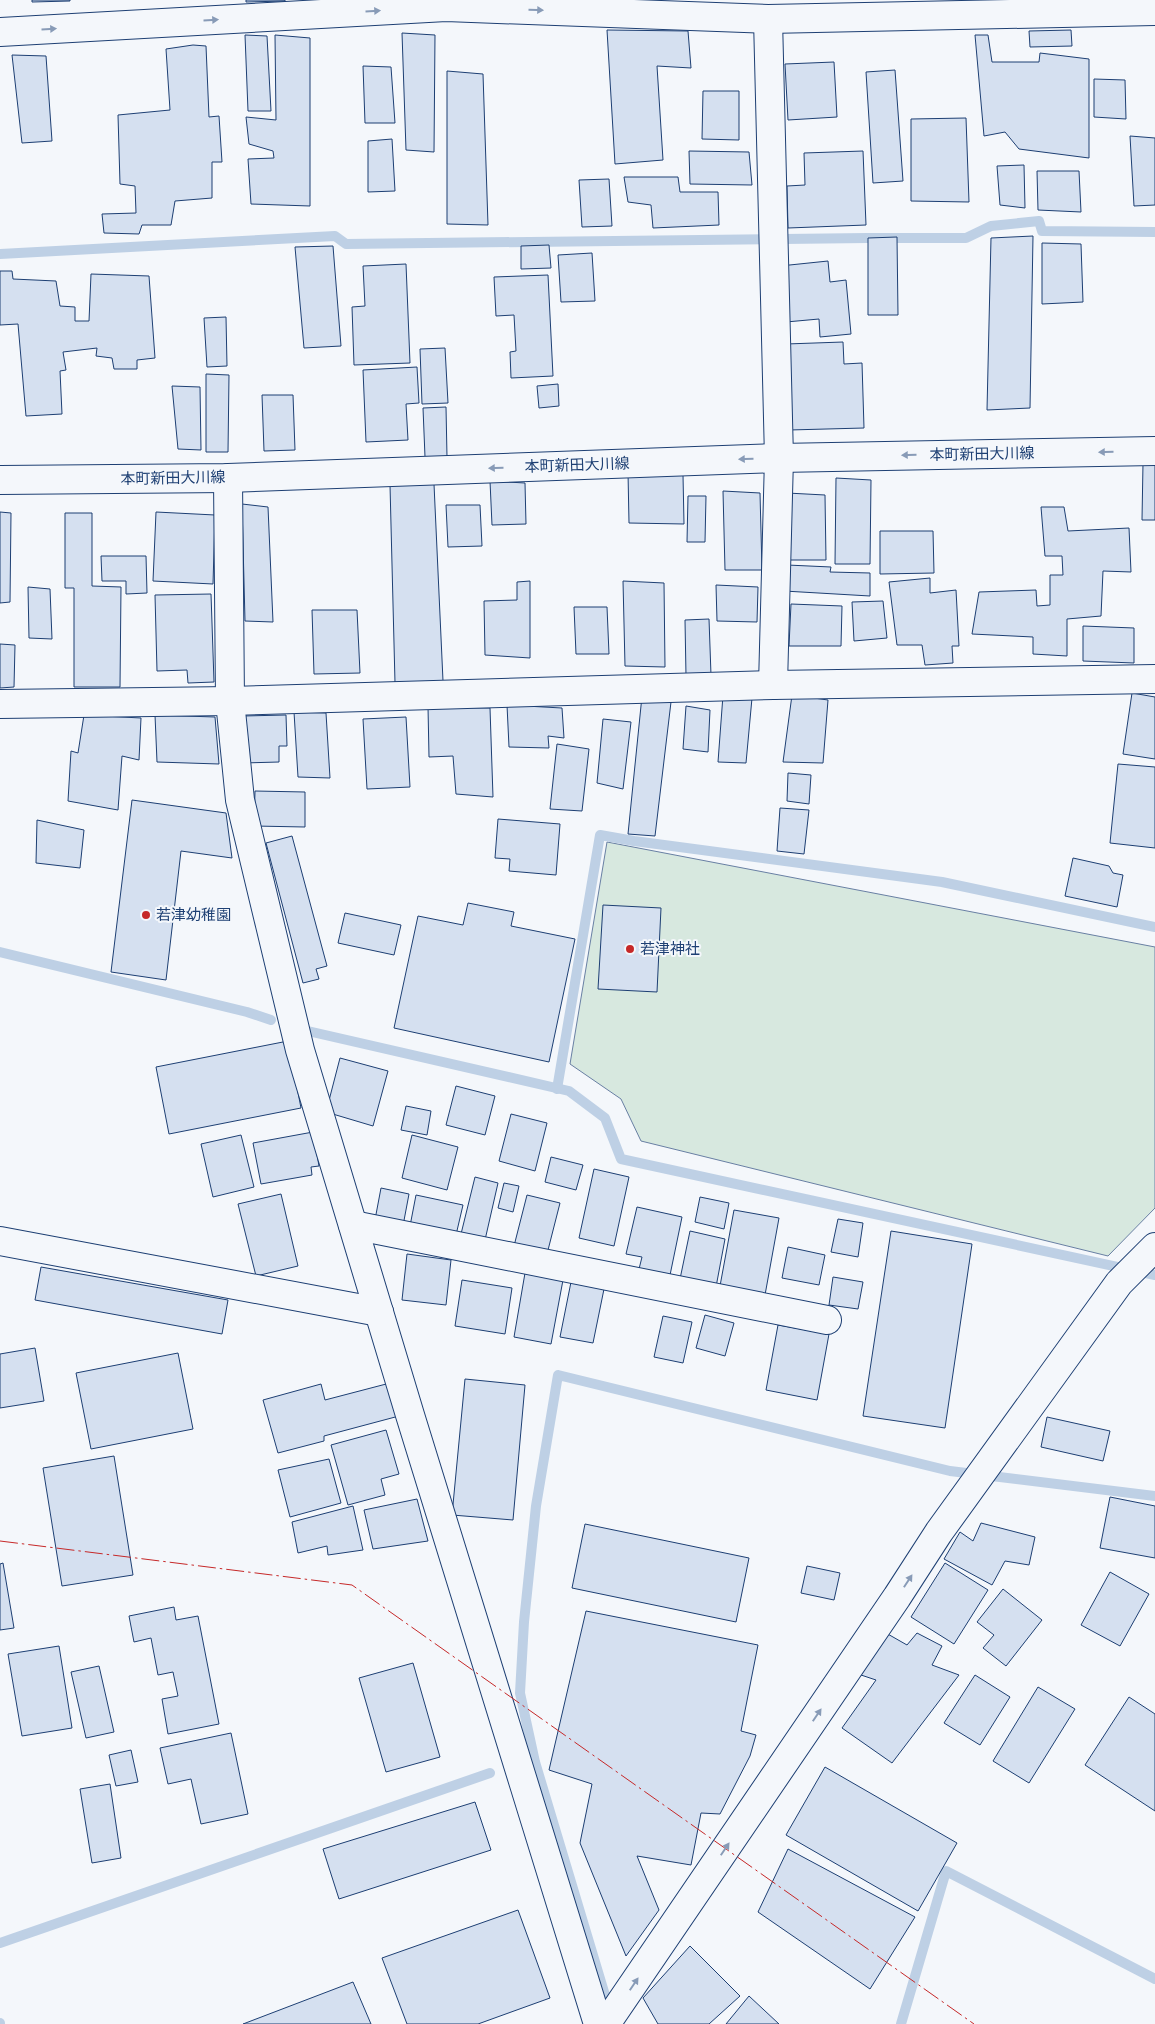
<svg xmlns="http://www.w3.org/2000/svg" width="1155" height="2024" viewBox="0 0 1155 2024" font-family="Figtree,'Noto Sans JP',sans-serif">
<rect width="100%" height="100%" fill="#f4f7fb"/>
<polygon fill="#d7e8df" stroke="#687fa3" points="607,842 1155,947 1155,1208 1108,1256 641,1141 621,1099 570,1064"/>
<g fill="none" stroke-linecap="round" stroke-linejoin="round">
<g stroke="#bed0e5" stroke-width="10">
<polyline points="0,254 335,236 346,244 868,238 966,238 991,226 1039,221 1042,231 1155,232"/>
<polyline points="0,952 247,1012 271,1020"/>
<polyline points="299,1029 569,1091 605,1118 621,1159 1155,1275"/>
<polyline points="557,1089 600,835 634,841 942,882 1155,927"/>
<polyline points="0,1943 490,1773"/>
<polyline points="607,2002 535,1762 520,1693 524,1622 536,1506 558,1375 950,1471 1155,1496"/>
<polyline points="0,2023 0,2024"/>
<polyline points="901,2024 946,1871 1155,1979"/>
</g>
</g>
<g fill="#d5e0f0" stroke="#1d3f73">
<polygon points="32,0 70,0 70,1 32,2"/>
<polygon points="246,0 285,0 285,1 246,2"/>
<polygon points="607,30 688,31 691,68 657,66 663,160 615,164"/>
<polygon points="1071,30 1072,46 1030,47 1029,31"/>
<polygon points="402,33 435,35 434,152 406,150"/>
<polygon points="245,35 267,36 271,111 248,111"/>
<polygon points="275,35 310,38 310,206 251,204 248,159 274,158 273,151 249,144 246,117 276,120"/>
<polygon points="975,35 988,35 992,62 1039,62 1040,53 1089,59 1089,158 1019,149 1005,132 984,136"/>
<polygon points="193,45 206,46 209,117 219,116 222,162 212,162 212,198 175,201 171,225 142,225 139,234 104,233 102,214 136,213 135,186 120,184 118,115 170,110 166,49"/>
<polygon points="12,55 46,56 52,141 22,143"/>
<polygon points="834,62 837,117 788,120 785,64"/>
<polygon points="363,66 391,67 395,123 365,123"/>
<polygon points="895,70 903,181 873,183 866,72"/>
<polygon points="447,71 483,74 488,225 447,224"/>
<polygon points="1094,79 1125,80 1126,119 1094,117"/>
<polygon points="703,91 739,91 739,140 702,139"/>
<polygon points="966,118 969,202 911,201 911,119"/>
<polygon points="1130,136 1155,138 1155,205 1134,206"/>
<polygon points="392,139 395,191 368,192 368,141"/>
<polygon points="689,151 749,152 752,185 690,184"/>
<polygon points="863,151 866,225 788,228 787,186 805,185 804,153"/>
<polygon points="1024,165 1025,208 1000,205 997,166"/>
<polygon points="1037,171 1079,171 1081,212 1038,210"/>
<polygon points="624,177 678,177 680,192 718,192 719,225 653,228 651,205 628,202"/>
<polygon points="609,179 612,226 582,227 579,180"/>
<polygon points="1033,236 1030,408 987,410 991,238"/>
<polygon points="897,237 898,315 868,315 868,238"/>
<polygon points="1042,243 1081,244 1083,302 1042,304"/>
<polygon points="549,245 551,268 521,269 521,246"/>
<polygon points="333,246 341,346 304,348 295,247"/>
<polygon points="592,253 595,301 561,302 558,255"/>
<polygon points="828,261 830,282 846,280 851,334 820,337 819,319 786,322 780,266"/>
<polygon points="406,264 410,363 354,365 352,307 365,306 363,266"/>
<polygon points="0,271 12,271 13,279 56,281 60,306 75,307 75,321 89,321 91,274 149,276 155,358 137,360 137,369 114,369 112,358 96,356 97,348 63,352 66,370 60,371 62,414 26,416 18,324 0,325"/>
<polygon points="548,275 553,376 511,378 510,352 516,351 514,315 496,316 494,277"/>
<polygon points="226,317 227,366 207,367 204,318"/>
<polygon points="843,342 844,364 862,363 864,428 789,430 786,344"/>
<polygon points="445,348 448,403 422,404 420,349"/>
<polygon points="417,367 419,403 406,404 408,440 366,442 363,370"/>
<polygon points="206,374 229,375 228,452 206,452"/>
<polygon points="558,384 559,406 539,408 537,386"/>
<polygon points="172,386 200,387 201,450 178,449"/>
<polygon points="262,395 293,395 295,450 264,451"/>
<polygon points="446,407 447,457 425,457 423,408"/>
<polygon points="1143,463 1155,464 1155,520 1142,520"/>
<polygon points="628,472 683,475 684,524 629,523"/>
<polygon points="836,478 871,480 870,564 835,564"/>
<polygon points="490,481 525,483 526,524 492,525"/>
<polygon points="434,484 443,681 395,683 390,485"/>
<polygon points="723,491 760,493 762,570 725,570"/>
<polygon points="787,493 825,495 826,560 787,560"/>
<polygon points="688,496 706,496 705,542 687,542"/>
<polygon points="242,504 268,507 273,622 245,621"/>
<polygon points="446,505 480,505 482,546 448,547"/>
<polygon points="1041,507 1064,507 1068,531 1129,528 1131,572 1103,571 1101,616 1067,619 1067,656 1033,654 1033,637 972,634 979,592 1036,590 1037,606 1050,605 1050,575 1063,575 1062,556 1045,556"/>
<polygon points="0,512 11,513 10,602 0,603"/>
<polygon points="156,512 215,515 213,584 153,581"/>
<polygon points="65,513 92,513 92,586 121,587 120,687 74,687 74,588 65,588"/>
<polygon points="880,531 933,531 934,573 880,574"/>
<polygon points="101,556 146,556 147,593 126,594 126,581 102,581"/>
<polygon points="787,565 831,567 830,572 870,573 870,596 784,591"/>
<polygon points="930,578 930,593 956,590 959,646 952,646 953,663 925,665 922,645 897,645 889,582"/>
<polygon points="530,581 530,658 485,655 484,601 517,600 517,582"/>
<polygon points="623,581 664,583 665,667 625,666"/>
<polygon points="716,585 758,587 757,622 717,621"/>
<polygon points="28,587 50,589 52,639 29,638"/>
<polygon points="211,594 214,682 188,683 187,670 157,671 155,595"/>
<polygon points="883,601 887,638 854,641 852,602"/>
<polygon points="791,604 842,606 841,646 789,646"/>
<polygon points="574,607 607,607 609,654 576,654"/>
<polygon points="312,610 357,610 360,673 314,674"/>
<polygon points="709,619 711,675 686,676 685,620"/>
<polygon points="1083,626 1134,628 1134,663 1083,661"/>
<polygon points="0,644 15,645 14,687 0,688"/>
<polygon points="1132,693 1155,697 1155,759 1123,754"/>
<polygon points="723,695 752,698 746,763 718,762"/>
<polygon points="792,695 828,700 823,763 783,762"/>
<polygon points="642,696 671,702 655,836 628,834"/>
<polygon points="507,705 562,708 564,738 548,736 549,748 509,747"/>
<polygon points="686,706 710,710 708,752 683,749"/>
<polygon points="428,707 490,708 493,797 456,794 453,756 429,757"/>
<polygon points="294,712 326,713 330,778 298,777"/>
<polygon points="84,715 141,718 139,760 122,756 118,810 68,801 71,751 78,753"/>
<polygon points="155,715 215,717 219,764 157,762"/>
<polygon points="286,715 287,746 279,746 279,762 243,763 243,716"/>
<polygon points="406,717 410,787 367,789 363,719"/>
<polygon points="603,719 631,722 623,789 597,783"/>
<polygon points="557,744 589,749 582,811 550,809"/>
<polygon points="1118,764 1155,767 1155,848 1110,843"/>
<polygon points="788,773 811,775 809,804 787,801"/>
<polygon points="255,791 305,792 305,827 254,826"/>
<polygon points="132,800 226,813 232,858 181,851 166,980 111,972"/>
<polygon points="780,808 809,810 804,854 777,851"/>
<polygon points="498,819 560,824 556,875 509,871 510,859 495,858"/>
<polygon points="37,820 84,830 80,868 36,863"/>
<polygon points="292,836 327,966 316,969 319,979 303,983 266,843"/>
<polygon points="1073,858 1109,866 1113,873 1123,875 1117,907 1065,896"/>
<polygon points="468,903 514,912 511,926 575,939 549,1062 394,1028 418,916 463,925"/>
<polygon points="603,905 661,908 657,992 598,989"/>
<polygon points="345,913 401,925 394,955 338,943"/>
<polygon points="288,1041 301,1108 169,1134 156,1067"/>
<polygon points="340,1058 388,1071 373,1126 326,1112"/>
<polygon points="456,1086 495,1096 485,1135 446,1125"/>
<polygon points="406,1106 431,1111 427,1135 401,1130"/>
<polygon points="511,1114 547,1123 535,1171 499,1161"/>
<polygon points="313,1132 319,1166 311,1167 312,1175 261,1184 253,1143"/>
<polygon points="241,1135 254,1187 213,1197 201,1144"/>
<polygon points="412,1135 458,1147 447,1190 402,1178"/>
<polygon points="551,1157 583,1165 576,1190 545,1182"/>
<polygon points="594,1169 629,1177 614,1246 579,1238"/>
<polygon points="475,1177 498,1183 485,1240 461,1234"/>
<polygon points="504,1183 519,1186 513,1212 498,1208"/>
<polygon points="381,1188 409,1194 402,1231 374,1225"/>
<polygon points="281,1194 298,1266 256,1276 238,1204"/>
<polygon points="416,1195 463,1205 456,1235 410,1226"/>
<polygon points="527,1195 560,1203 547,1254 514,1246"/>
<polygon points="700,1197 729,1203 724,1229 695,1222"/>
<polygon points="637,1207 682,1217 669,1280 638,1273 642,1257 626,1254"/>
<polygon points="734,1210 779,1218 765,1295 720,1286"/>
<polygon points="838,1219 863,1223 858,1257 831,1252"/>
<polygon points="690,1231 725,1239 716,1287 680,1279"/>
<polygon points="891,1231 972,1244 945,1428 863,1416"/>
<polygon points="788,1247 825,1255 819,1285 782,1278"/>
<polygon points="407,1254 451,1260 446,1305 402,1300"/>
<polygon points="41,1267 228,1300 222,1334 35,1300"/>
<polygon points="525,1273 563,1280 551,1344 514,1337"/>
<polygon points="833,1277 863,1282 858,1309 829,1305"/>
<polygon points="462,1280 512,1288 505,1334 455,1326"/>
<polygon points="571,1282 604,1289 593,1343 560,1337"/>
<polygon points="705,1315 734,1323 725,1356 696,1348"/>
<polygon points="663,1316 692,1322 683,1363 654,1357"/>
<polygon points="778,1325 829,1334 817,1400 766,1390"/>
<polygon points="35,1348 44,1401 0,1408 0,1354"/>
<polygon points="178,1353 193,1429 91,1449 76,1373"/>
<polygon points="465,1379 525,1385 513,1520 452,1515"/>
<polygon points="390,1383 399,1416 324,1436 324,1441 278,1453 263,1400 321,1384 325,1400"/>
<polygon points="1047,1417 1110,1431 1103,1461 1041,1447"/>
<polygon points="386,1430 399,1474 381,1479 385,1495 348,1505 331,1445"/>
<polygon points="114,1456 133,1575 62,1586 43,1468"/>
<polygon points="329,1459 341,1503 290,1517 278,1470"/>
<polygon points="1110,1497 1155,1506 1155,1558 1100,1548"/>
<polygon points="417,1499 428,1541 373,1549 364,1510"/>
<polygon points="353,1506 363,1550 328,1555 327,1546 298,1553 292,1522"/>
<polygon points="981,1523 1035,1537 1029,1565 1005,1561 992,1585 944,1559 960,1532 973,1541"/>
<polygon points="585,1524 749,1558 736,1622 572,1588"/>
<polygon points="3,1563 14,1628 0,1630 0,1564"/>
<polygon points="945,1563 988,1590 954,1644 911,1617"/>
<polygon points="807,1566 840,1573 834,1600 801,1593"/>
<polygon points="1110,1572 1149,1594 1120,1646 1081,1625"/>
<polygon points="1003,1589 1042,1620 1006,1666 983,1648 994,1635 977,1622"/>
<polygon points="174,1607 176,1620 198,1616 219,1724 168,1734 162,1699 178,1696 173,1672 158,1675 151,1638 134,1642 129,1616"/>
<polygon points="586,1611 758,1645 741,1731 756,1735 750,1756 720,1814 701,1813 691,1865 637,1856 659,1910 626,1956 580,1843 592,1784 549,1770"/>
<polygon points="886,1633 907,1645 917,1633 942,1646 932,1665 959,1675 892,1763 842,1728 876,1680 861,1675"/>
<polygon points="59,1646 72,1728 22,1736 8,1654"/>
<polygon points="413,1663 440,1757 386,1772 359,1678"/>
<polygon points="99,1666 114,1732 86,1738 71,1672"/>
<polygon points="975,1675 1010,1697 980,1745 944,1723"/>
<polygon points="1038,1687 1075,1709 1029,1783 993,1761"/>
<polygon points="1129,1697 1155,1714 1155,1811 1085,1765"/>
<polygon points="231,1733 248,1814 201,1824 191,1779 168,1784 160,1748"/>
<polygon points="131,1750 138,1782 116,1786 109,1755"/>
<polygon points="825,1767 957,1843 918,1911 786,1835"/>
<polygon points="110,1784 121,1858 92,1863 80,1789"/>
<polygon points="475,1802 491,1850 339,1899 323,1849"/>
<polygon points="788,1849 915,1917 870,1989 758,1912"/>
<polygon points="518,1910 550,1998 478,2024 407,2024 382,1958"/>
<polygon points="690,1946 740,1996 709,2024 658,2024 643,1998"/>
<polygon points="353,1982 371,2024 243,2024"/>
<polygon points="749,1996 779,2024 726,2024"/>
</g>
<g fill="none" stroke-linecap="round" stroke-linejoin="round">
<g stroke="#1d3f73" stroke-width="30">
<g id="minor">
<polyline points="768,19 779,458 773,685"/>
<polyline points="0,32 446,7 768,19 1155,11"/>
<polyline points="228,478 230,701 240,800 300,1050 410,1415 598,2024"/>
<polyline points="0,704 230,701 773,685 1155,679"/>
<polyline points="353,1225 827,1320"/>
<polyline points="0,1241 379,1312"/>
<polyline points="606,2024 897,1597 939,1532 1119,1283 1155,1247"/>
</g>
</g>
<g stroke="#1d3f73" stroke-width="30">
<polyline id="major" points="0,480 228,478 779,458 1155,451"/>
</g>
<use href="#minor" stroke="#f4f7fb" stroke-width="28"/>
<use href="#major" stroke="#f4f7fb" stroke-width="28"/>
<polyline stroke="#c62828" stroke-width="1" stroke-dasharray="18 4 2.5 4" stroke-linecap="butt" points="0,1541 352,1585 974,2024"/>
</g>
<defs><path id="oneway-solid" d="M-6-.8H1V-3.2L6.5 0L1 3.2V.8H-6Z" transform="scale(1.25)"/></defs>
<g fill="#889bb7">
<use href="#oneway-solid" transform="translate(536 10) rotate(2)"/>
<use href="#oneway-solid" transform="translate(373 11) rotate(-3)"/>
<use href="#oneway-solid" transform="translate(211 20) rotate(-3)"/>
<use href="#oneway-solid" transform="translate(49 29) rotate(-3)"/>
<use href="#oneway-solid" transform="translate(1106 452) rotate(179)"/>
<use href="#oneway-solid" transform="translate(909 455) rotate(179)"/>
<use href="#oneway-solid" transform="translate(746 459) rotate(178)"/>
<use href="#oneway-solid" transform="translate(496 468) rotate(178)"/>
<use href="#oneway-solid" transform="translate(908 1581) rotate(-57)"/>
<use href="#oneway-solid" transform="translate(817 1715) rotate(-56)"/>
<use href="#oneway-solid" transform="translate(725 1849) rotate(-56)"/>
<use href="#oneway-solid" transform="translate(634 1984) rotate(-56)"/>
</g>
<g fill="#c62828" stroke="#f4f7fb" stroke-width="2">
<circle cx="146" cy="915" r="5"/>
<circle cx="630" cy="949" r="5"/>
</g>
<g text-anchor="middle" stroke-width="4" stroke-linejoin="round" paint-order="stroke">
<g font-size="15" fill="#1d3f73" stroke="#f4f7fb">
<text transform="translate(982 454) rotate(-1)" y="5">本町新田大川線</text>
<text transform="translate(577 465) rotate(-2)" y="5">本町新田大川線</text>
<text transform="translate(173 478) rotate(-1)" y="5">本町新田大川線</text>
</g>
<g font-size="15" fill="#1d3f73" stroke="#f4f7fb" text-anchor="start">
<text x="156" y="920">若津幼稚園</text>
<text x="640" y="954">若津神社</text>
</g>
</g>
</svg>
